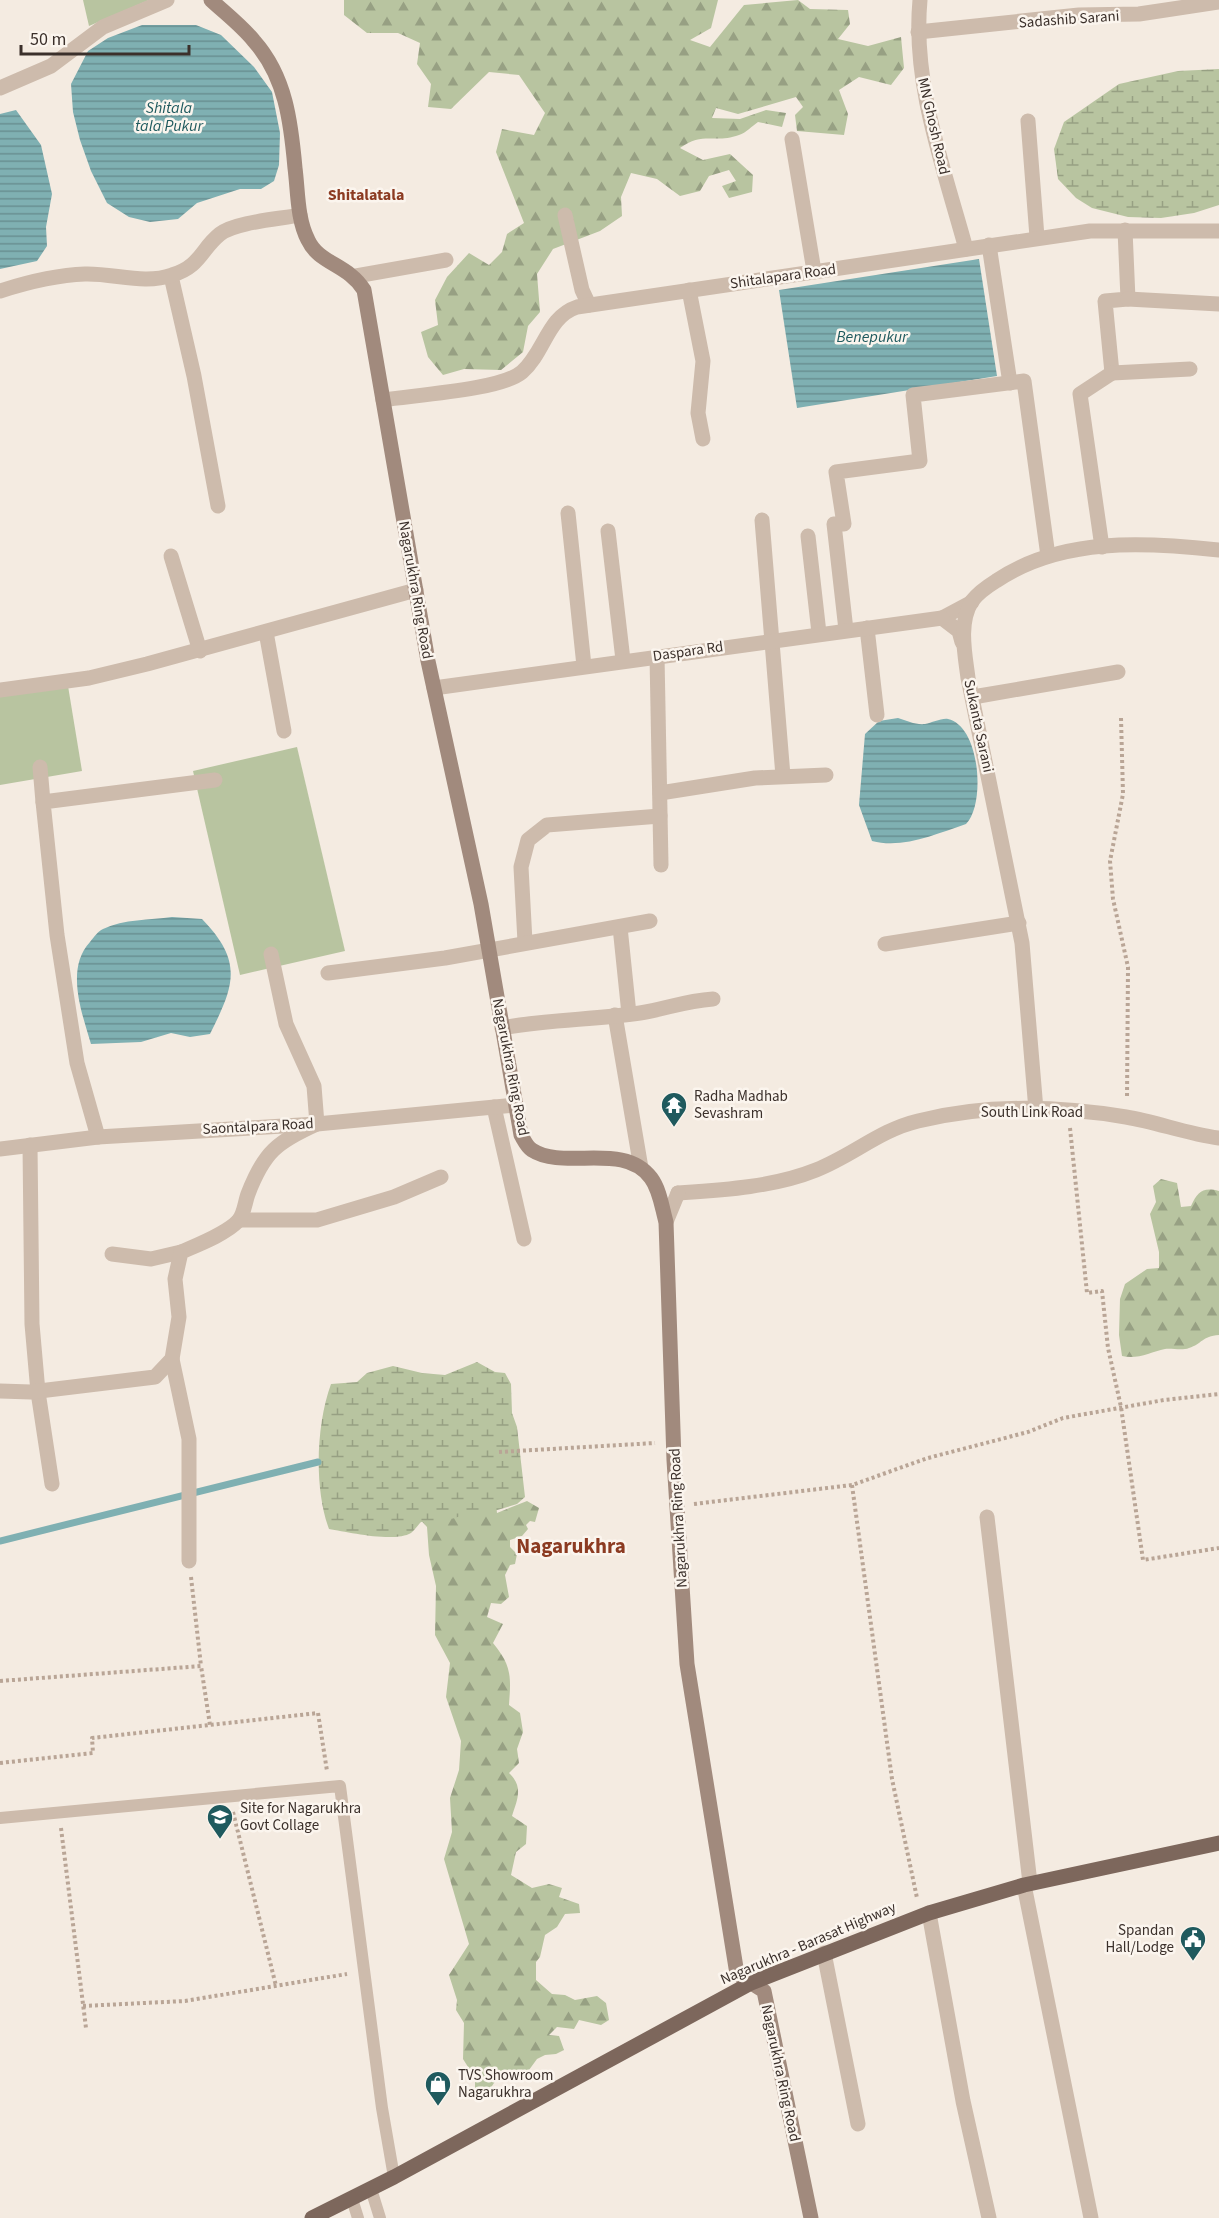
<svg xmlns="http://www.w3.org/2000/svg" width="1219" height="2218" viewBox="0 0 1219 2218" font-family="'Source Sans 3',sans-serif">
<defs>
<pattern id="forest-firs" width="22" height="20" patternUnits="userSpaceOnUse" patternTransform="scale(1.5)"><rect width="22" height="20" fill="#b8c4a0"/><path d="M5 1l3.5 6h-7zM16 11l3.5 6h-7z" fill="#97a083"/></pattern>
<pattern id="wetland-marsh" width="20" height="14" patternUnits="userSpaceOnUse" patternTransform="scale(1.5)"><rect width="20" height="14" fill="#b8c4a0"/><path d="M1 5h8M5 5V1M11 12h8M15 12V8" fill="none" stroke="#97a083"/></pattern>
<pattern id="water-rules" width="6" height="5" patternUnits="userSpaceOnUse" patternTransform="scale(1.5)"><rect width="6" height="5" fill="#7fb0b2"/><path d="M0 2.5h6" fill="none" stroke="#699091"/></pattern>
</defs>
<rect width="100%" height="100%" fill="#f4ebe1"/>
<g fill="url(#forest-firs)">
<path d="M 344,0 L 718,0 L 711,28 L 690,40 L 710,47 L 744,5 L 798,0 L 810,9 L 848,10 L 850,24 L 838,39 L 868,46 L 901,37 L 904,68 L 891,85 L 859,77 L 839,90 L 848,114 L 844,135 L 797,131 L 795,115 L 803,107 L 796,97 L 738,114 L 716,108 L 712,118 L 740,119 L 766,110 L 786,113 L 782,127 L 758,122 C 752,126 746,133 739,135 C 715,144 703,131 680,148 L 703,160 L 730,154 L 753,175 L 752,192 L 729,198 L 722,186 L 736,181 L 729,170 L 709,176 L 700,191 L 680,196 L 657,179 L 631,173 L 621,197 L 622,216 L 600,231 L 553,249 L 537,274 L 540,312 L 528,326 L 523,352 L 501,370 L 464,369 L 443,375 L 428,357 L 421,332 L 438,325 L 435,300 L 447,277 L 469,253 L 489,265 L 502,252 L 507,234 L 524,223 L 496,152 L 502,129 L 534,135 L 545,113 L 519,75 L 489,72 L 451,109 L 428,107 L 431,84 L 417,64 L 420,43 L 398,33 L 367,33 L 344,15 Z"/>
<path d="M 1161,1179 L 1177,1183 L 1181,1207 L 1191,1206 C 1198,1191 1203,1187 1219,1191 L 1219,1335 C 1202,1336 1202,1344 1189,1348 C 1182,1351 1172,1348 1165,1349 C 1151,1352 1137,1360 1122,1356 L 1119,1335 L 1120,1299 L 1125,1284 L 1147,1269 L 1159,1268 L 1159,1252 L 1150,1214 L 1156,1202 L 1153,1186 Z"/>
<path d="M 527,1501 L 539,1508 L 535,1522 L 530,1521 L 526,1525 L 528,1529 L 522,1536 L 510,1540 L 510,1547 L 517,1554 L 515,1564 L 510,1565 L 505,1575 L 509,1597 L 501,1604 L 491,1603 L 487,1617 L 503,1624 L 493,1643 C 512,1666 511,1677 509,1705 L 520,1713 L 523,1732 L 517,1749 L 519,1763 L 509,1773 C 524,1787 517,1800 512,1816 L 527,1826 L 526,1844 L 516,1852 L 511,1875 L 532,1888 L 549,1884 L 562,1888 L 559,1897 L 579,1904 L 580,1913 L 565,1914 L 557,1927 L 545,1935 L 540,1957 L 536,1962 L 536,1980 L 552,1994 L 565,1995 L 575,2000 L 597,1996 L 606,2003 L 609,2020 L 601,2025 L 579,2020 L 574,2029 L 557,2027 L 549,2035 L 559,2036 L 564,2050 L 556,2054 L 545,2055 L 537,2059 L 529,2070 L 496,2080 L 488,2092 L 479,2094 L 475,2090 L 475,2078 L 463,2059 L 464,2023 L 456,2010 L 457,2000 L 449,1975 L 469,1944 L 444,1859 L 452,1832 L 450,1798 L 459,1770 L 461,1741 L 446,1697 L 450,1663 L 435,1635 L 436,1586 L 429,1555 L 427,1527 L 417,1516 L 496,1504 L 497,1513 Z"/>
</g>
<g fill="url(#wetland-marsh)">
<polygon points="1219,69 1219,205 1194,213 1161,218 1128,217 1092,208 1076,198 1058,179 1054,149 1064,122 1119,84 1178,71"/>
<path d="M 477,1362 L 495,1372 L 505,1373 L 511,1384 L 512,1413 L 517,1427 L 525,1497 L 517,1504 L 494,1511 L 475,1511 L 449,1520 L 421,1522 C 418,1525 414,1531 411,1533 C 394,1543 348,1532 329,1529 C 314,1489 316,1425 331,1384 L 357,1382 L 367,1373 L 393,1366 L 422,1373 L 445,1375 Z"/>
</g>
<g fill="#b8c4a0">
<polygon points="83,0 149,0 89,26"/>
<polygon points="68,686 82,771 0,785 0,697"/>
<polygon points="297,747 345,951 240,975 193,771"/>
</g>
<g fill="url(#water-rules)">
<polygon points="142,25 196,25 221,35 254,67 272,92 280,133 279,165 274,181 261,189 240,189 197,203 178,219 150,222 129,217 107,203 91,171 80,140 73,112 71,84 88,51 108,38"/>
<polygon points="16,110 41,145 52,194 46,227 47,246 37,261 0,269 0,114"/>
<polygon points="979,259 997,376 797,408 779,290"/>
<path d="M 898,718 C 907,721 916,725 925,724 C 932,723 941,718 948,719 C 980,726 986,804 966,824 C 936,834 903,849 872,841 L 859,805 L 865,734 L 879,721 Z"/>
<path d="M 172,917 L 202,919 C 244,962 234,986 210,1034 L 190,1037 L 171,1033 L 141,1042 L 91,1044 C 82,1013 65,969 90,942 C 94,937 98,931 103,929 C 124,919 150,920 172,917 Z"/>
</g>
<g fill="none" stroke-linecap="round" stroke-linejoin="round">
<polyline stroke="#7fb0b2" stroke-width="7" points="0,1541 318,1462"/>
<g stroke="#b9a596" stroke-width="4" stroke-dasharray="3 3" stroke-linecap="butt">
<polyline points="1121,718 1123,794 1110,861 1113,899 1128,967 1127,1099"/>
<polyline points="1070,1128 1087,1293 1102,1291 1108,1348 1121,1407 1143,1560 1219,1548"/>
<polyline points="499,1452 655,1443"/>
<polyline points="852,1485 892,1779 917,1898"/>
<polyline points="694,1504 852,1485 928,1458 1028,1432 1063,1418 1164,1400 1219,1394"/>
<polyline points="191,1577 201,1666"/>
<polyline points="0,1681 201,1666 210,1725"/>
<polyline points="0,1763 93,1753 92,1738 318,1713 327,1771"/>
<polyline points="233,1812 276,1986"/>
<polyline points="61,1828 86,2028"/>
<polyline points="83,2006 185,2001 347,1974"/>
</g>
<g stroke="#cdbbac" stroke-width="12">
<polyline points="0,1818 340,1786 382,2108 394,2177"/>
<polyline points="371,2189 380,2218"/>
<polyline points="352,2199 358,2218"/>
</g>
<g stroke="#cdbbac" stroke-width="15">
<path d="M 920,0 C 912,84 944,168 966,249"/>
<polyline points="918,32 1079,15 1139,14 1219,2"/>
<polyline points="0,88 51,66 103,27 167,0"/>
<polyline points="1028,121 1037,237"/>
<polyline points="792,139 814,271"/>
<polyline points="565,215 582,290 589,305"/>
<polyline points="1125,230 1128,299 1105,301 1112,373 1190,369"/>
<polyline points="989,245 1010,383"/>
<polyline points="171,276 194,376 218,506"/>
<polyline points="356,276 446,260"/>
<polyline points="689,290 703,361 698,413 703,439"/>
<path d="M 0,291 C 28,282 56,275 85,274 C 114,273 144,285 172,275 C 201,266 201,249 220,234 C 235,222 280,219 300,215"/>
<polyline points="1128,299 1219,304"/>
<path d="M 383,400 C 415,395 501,390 522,372 C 545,352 547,317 577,307 L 1090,231 L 1219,231"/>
<polyline points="568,513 584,666"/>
<polyline points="762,520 783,776"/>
<polyline points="608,531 623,660"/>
<polyline points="808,536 819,633"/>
<polyline points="1102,547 1080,394 1112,373"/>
<polyline points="171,556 200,651"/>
<polyline points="867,628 877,715"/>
<polyline points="846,630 834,524 844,524 836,472 920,461 913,395 1024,381 1048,556"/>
<polyline points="266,632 284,731"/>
<polyline points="962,642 959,631 942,618 972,602"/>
<polyline points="657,656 661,865"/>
<polyline points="434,688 942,618"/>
<polyline points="0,690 89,678 147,664 416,590"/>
<polyline points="973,697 1118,672"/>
<polyline points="40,767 43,802"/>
<polyline points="660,793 755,778 826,775"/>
<polyline points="620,927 629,1014"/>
<polyline points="525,942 521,867 528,840 547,825 660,816"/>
<polyline points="885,944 1019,923"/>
<polyline points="328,973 445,958 650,921"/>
<polyline points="615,1015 641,1168"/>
<path d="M 502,1028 C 548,1019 594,1020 640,1013 C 666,1009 684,1001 713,999"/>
<polyline points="494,1107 524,1239"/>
<path d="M 1036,1110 L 1022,943 L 968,678 C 965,654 958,623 972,601 C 978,593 988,586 996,581 C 1061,537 1145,542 1219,550"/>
<polyline points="98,1137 77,1063 57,935 43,802 215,780"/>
<polyline points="30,1145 32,1324 38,1392 52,1484"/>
<polyline points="239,1220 317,1220 394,1197 441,1177"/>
<polyline points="112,1254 151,1259 181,1252"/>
<polyline points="172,1359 189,1439 189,1561"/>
<path d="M 0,1391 L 31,1392 L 155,1377 L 172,1359 L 179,1317 L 175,1279 L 181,1252 C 197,1245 226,1234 238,1221 C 244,1215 245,1202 248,1194 C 264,1152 277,1142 317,1124 L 314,1086 L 286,1024 L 271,954"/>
<polyline points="987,1517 1030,1883"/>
<polyline points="1024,1885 1091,2218"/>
<polyline points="929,1913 963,2101 989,2218"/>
<polyline points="824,1953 858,2124"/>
</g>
<g stroke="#cdbbac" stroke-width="15">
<polyline points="0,1149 98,1137 317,1124 516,1105"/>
<path d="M 678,1193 C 723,1190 774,1187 816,1170 C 852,1156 880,1130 918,1121 C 985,1104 1059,1106 1126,1117 C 1157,1122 1187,1134 1219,1138"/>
<polyline points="666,1222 678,1193"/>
</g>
<path stroke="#a18a7d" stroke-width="15" d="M 211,0 C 225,13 242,26 254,41 C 286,77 291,123 295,168 C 298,191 297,219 308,240 C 319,264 348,264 364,290 L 428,661 L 481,904 L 521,1135 C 524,1140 527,1147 532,1150 C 564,1171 624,1141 651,1178 C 660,1190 662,1208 666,1222 L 674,1460 L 687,1664 L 737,1974 L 764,1991 L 811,2218"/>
<polyline stroke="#7d675c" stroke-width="15" points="312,2218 394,2177 751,1983 929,1913 1024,1885 1219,1843"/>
</g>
<defs>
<g id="temple-pin" transform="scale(1.35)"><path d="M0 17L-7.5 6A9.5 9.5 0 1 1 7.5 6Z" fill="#1f5a5e" stroke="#fbf5ee"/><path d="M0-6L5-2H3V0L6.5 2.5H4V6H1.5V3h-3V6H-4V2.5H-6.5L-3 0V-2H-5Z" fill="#fff"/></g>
<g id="university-pin" transform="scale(1.35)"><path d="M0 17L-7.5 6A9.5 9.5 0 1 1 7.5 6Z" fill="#1f5a5e" stroke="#fbf5ee"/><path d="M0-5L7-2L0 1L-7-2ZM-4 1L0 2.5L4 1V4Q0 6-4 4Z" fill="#fff"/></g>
<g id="civic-pin" transform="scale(1.35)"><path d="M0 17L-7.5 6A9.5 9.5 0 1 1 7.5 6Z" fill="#1f5a5e" stroke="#fbf5ee"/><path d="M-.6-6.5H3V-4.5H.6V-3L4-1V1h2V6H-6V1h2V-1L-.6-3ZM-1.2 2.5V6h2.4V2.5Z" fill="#fff"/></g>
<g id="shop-pin" transform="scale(1.35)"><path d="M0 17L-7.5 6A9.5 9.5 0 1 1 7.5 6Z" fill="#1f5a5e" stroke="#fbf5ee"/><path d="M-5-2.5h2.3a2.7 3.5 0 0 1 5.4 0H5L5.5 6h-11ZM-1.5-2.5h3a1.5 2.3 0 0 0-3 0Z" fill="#fff"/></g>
</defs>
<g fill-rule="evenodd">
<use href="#temple-pin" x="674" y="1105"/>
<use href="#university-pin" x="220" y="1817"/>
<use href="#civic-pin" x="1193" y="1939"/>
<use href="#shop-pin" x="438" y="2084"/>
</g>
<g text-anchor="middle" stroke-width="5" stroke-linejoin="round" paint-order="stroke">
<g font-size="15" fill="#3b302b" stroke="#fbf5ee">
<text transform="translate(1069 19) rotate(-4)" y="5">Sadashib Sarani</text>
<text transform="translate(934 126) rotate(77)" y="5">MN Ghosh Road</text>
<text transform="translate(783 276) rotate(-8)" y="5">Shitalapara Road</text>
<text transform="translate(416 590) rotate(80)" y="5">Nagarukhra Ring Road</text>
<text transform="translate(688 651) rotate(-8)" y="5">Daspara Rd</text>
<text transform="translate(979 726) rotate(78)" y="5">Sukanta Sarani</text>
<text transform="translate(511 1067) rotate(79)" y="5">Nagarukhra Ring Road</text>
<text x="1032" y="1117">South Link Road</text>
<text transform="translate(258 1126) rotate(-3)" y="5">Saontalpara Road</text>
<text transform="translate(678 1518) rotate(-93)" y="5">Nagarukhra Ring Road</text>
<text transform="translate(808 1943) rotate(-23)" y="5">Nagarukhra - Barasat Highway</text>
<text transform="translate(781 2073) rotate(78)" y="5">Nagarukhra Ring Road</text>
</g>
<g font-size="15" fill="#3b302b" stroke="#fbf5ee" text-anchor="start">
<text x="694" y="1101">Radha Madhab<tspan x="694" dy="17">Sevashram</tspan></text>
<text x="240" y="1813">Site for Nagarukhra<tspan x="240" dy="17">Govt Collage</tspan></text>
<text x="1174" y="1935" text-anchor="end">Spandan<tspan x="1174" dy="17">Hall/Lodge</tspan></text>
<text x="458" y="2080">TVS Showroom<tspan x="458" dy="17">Nagarukhra</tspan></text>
</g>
<g font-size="16" font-style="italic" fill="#1f5a5e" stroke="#fbf5ee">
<text x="169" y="113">Shitala<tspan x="169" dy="18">tala Pukur</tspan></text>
<text x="872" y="342">Benepukur</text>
</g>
<g font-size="16" font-weight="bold" fill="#8c3b22" stroke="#fbf5ee">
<text x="366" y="200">Shitalatala</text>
</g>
<g font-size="21" font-weight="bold" fill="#8c3b22" stroke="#fbf5ee">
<text x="571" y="1553">Nagarukhra</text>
</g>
</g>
<path d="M21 45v9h168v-9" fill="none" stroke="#3b302b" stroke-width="3"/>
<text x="30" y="45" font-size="18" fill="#3b302b" stroke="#fbf5ee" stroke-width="4.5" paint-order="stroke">50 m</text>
</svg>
